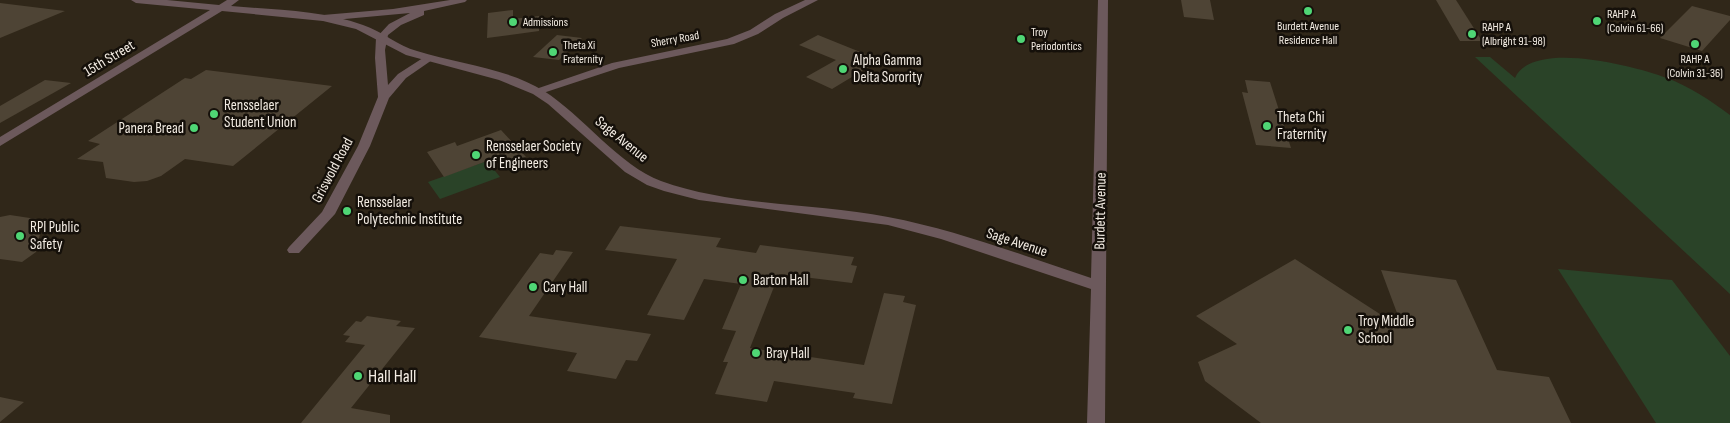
<svg xmlns="http://www.w3.org/2000/svg" width="1730" height="423" viewBox="0 0 1730 423" font-family="'Sofia Sans Condensed',sans-serif">
<rect width="100%" height="100%" fill="#302719"/>
<g fill="#2a4328">
<path d="M 1475,57 L 1490,57 L 1515,78 C 1532,39 1635,66 1667,78 C 1690,87 1710,100 1730,115 L 1730,294 Z"/>
<polygon points="487,161 500,177 440,199 428,182"/>
<polygon points="1558,269 1672,280 1730,356 1730,423 1656,423"/>
</g>
<g fill="#4e4435">
<polygon points="1181,0 1210,0 1214,20 1184,17"/>
<polygon points="1436,0 1456,0 1482,41 1460,41"/>
<polygon points="0,3 65,11 0,38"/>
<polygon points="1692,6 1730,16 1730,20 1702,51 1660,38"/>
<polygon points="513,10 513,19 539,16 539,31 487,38 488,13"/>
<polygon points="557,35 582,38 559,60 533,57"/>
<polygon points="818,35 880,60 832,89 806,77 836,60 799,45"/>
<polygon points="206,70 332,86 233,166 185,159 161,176 147,181 134,182 106,178 103,162 77,159 100,144 88,141 185,78 191,79"/>
<polygon points="45,80 71,83 0,123 0,106"/>
<polygon points="1245,80 1270,82 1291,148 1256,145 1242,92 1248,93"/>
<polygon points="501,130 526,157 501,166 495,158 444,177 427,152 455,142 457,146"/>
<polygon points="10,215 43,220 36,252 22,262 0,259 0,217"/>
<polygon points="620,226 721,238 716,247 756,253 760,245 854,257 851,265 857,266 852,283 779,274 750,348 864,365 884,293 905,296 903,302 916,305 892,404 853,398 855,393 774,381 767,402 715,394 728,362 723,362 736,331 722,329 741,284 704,279 684,320 647,315 677,259 605,250"/>
<polygon points="556,250 573,252 529,316 651,334 637,361 626,360 616,379 567,371 577,353 479,337 540,253 553,255"/>
<polygon points="1295,259 1403,329 1381,270 1456,280 1497,370 1549,377 1571,423 1261,423 1205,381 1198,362 1237,344 1196,316"/>
<polygon points="367,316 401,321 396,326 415,328 351,408 390,415 390,423 301,423 365,345 345,342 350,336 343,335 356,321 361,322"/>
<polygon points="0,397 24,402 0,422"/>
</g>
<g fill="none" stroke-linecap="round" stroke-linejoin="round">
<g fill="#6c595c" fill-rule="evenodd">
<polygon points="450,0 467,0 465,2 424,11 424,15 401,25 388,35 385,50 388,85 398,74 426,56 430,55 435,58 406,78 389,98 370,146 335,214 299,253 289,253 287,250 289,247 322,212 358,146 378,97 375,58 376,38 389,24 410,13 323,21 318,18 323,15 393,9"/>
<polygon points="805,0 818,0 783,18 758,34 734,44 619,68 537,95 531,92 533,90 612,63 727,39 750,30 775,14"/>
</g>
<path fill="#6c595c" fill-rule="evenodd" d="M 131,0 L 167,0 L 219,5 L 227,0 L 239,0 L 231,6 C 274,10 322,10 363,25 C 382,31 398,46 417,51 C 458,64 507,68 544,91 C 582,115 620,166 661,181 C 733,207 813,202 888,217 C 957,230 1024,256 1091,278 L 1098,0 L 1108,0 L 1105,423 L 1087,423 L 1091,289 L 941,239 L 888,225 L 699,200 L 664,191 L 647,185 L 625,172 L 548,104 L 533,94 L 499,80 L 406,55 L 356,29 L 323,21 L 222,11 L 0,146 L 0,137 L 210,10 L 136,3 Z"/>
</g>
<g fill="#4fd675" stroke="#15100a" stroke-width="2">
<circle cx="1308" cy="11" r="5"/>
<circle cx="1597" cy="21" r="5"/>
<circle cx="513" cy="22" r="5"/>
<circle cx="1472" cy="34" r="5"/>
<circle cx="1021" cy="39" r="5"/>
<circle cx="1695" cy="44" r="5"/>
<circle cx="553" cy="52" r="5"/>
<circle cx="843" cy="69" r="5"/>
<circle cx="214" cy="114" r="5"/>
<circle cx="1267" cy="126" r="5"/>
<circle cx="194" cy="128" r="5"/>
<circle cx="476" cy="155" r="5"/>
<circle cx="347" cy="211" r="5"/>
<circle cx="20" cy="236" r="5"/>
<circle cx="743" cy="280" r="5"/>
<circle cx="533" cy="287" r="5"/>
<circle cx="1348" cy="330" r="5"/>
<circle cx="756" cy="353" r="5"/>
<circle cx="358" cy="376" r="5"/>
</g>
<g text-anchor="middle" stroke-width="5" stroke-linejoin="round" paint-order="stroke">
<g font-size="12" fill="#f3ece3" stroke="#15100a" text-anchor="start">
<text x="1607" y="18">RAHP A<tspan x="1607" dy="14">(Colvin 61-66)</tspan></text>
<text x="523" y="26">Admissions</text>
<text x="1308" y="30" text-anchor="middle">Burdett Avenue<tspan x="1308" dy="14">Residence Hall</tspan></text>
<text x="1482" y="31">RAHP A<tspan x="1482" dy="14">(Albright 91-98)</tspan></text>
<text x="1031" y="36">Troy<tspan x="1031" dy="14">Periodontics</tspan></text>
<text x="563" y="49">Theta Xi<tspan x="563" dy="14">Fraternity</tspan></text>
<text x="1695" y="63" text-anchor="middle">RAHP A<tspan x="1695" dy="14">(Colvin 31-36)</tspan></text>
</g>
<g font-size="12" fill="#f3ece3" stroke="#15100a">
<text transform="translate(675 39) rotate(-10)" y="4">Sherry Road</text>
</g>
<g font-size="15" fill="#f3ece3" stroke="#15100a">
<text transform="translate(109 58) rotate(-31)" y="5">15th Street</text>
<text transform="translate(622 139) rotate(39)" y="5">Sage Avenue</text>
<text transform="translate(332 170) rotate(-62)" y="5">Griswold Road</text>
<text transform="translate(1100 211) rotate(-89)" y="5">Burdett Avenue</text>
<text transform="translate(1017 242) rotate(18)" y="5">Sage Avenue</text>
</g>
<g font-size="15" fill="#f3ece3" stroke="#15100a" text-anchor="start">
<text x="853" y="65">Alpha Gamma<tspan x="853" dy="17">Delta Sorority</tspan></text>
<text x="224" y="110">Rensselaer<tspan x="224" dy="17">Student Union</tspan></text>
<text x="1277" y="122">Theta Chi<tspan x="1277" dy="17">Fraternity</tspan></text>
<text x="184" y="133" text-anchor="end">Panera Bread</text>
<text x="486" y="151">Rensselaer Society<tspan x="486" dy="17">of Engineers</tspan></text>
<text x="357" y="207">Rensselaer<tspan x="357" dy="17">Polytechnic Institute</tspan></text>
<text x="30" y="232">RPI Public<tspan x="30" dy="17">Safety</tspan></text>
<text x="753" y="285">Barton Hall</text>
<text x="543" y="292">Cary Hall</text>
<text x="1358" y="326">Troy Middle<tspan x="1358" dy="17">School</tspan></text>
<text x="766" y="358">Bray Hall</text>
</g>
<g font-size="18" fill="#f3ece3" stroke="#15100a" text-anchor="start">
<text x="368" y="382">Hall Hall</text>
</g>
</g>
</svg>
